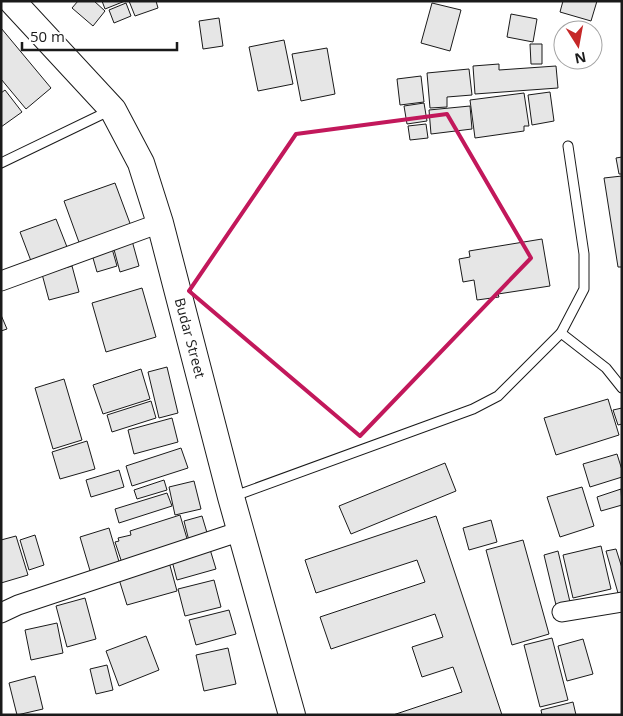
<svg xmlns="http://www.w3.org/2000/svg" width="623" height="716" viewBox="0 0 623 716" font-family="'Open Sans',sans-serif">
<rect width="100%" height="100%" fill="#fff"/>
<g fill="#e6e6e6" stroke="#1a1a1a">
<polygon points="78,1 94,1 105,11 93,26 72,8"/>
<polygon points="102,1 125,1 105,9"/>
<polygon points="129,1 156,1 158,8 135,16"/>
<polygon points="563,1 597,1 591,21 560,12"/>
<polygon points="126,3 131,16 114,23 109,10"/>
<polygon points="432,3 461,10 450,51 421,43"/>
<polygon points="511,14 537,19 533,42 507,37"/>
<polygon points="219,18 223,46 203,49 199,21"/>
<polygon points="1,28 51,88 26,109 1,79"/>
<polygon points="284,40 293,84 258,91 249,47"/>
<polygon points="530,44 542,44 542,64 531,64"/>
<polygon points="327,48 335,94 301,101 292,54"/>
<polygon points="499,64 499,70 556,66 558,88 475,94 473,66"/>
<polygon points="469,69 472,95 447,97 447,107 430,108 427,73"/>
<polygon points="421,76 424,102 400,105 397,79"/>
<polygon points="5,90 22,112 1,127 1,93"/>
<polygon points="550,92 554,121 532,125 528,95"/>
<polygon points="524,93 529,126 524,126 524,131 475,138 470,100"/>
<polygon points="424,103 427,121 407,124 404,106"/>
<polygon points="470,106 472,129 431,134 429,110"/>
<polygon points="426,124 428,138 410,140 408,126"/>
<polygon points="622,157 622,174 619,174 616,158"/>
<polygon points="622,176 622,267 618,267 604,178"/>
<polygon points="115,183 131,226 80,245 64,201"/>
<polygon points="56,219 67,247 31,261 20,232"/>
<polygon points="131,237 139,266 120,272 112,242"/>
<polygon points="542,239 550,286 498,294 499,297 477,300 474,280 463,282 459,259 470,257 469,251"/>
<polygon points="111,245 117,266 97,272 91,251"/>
<polygon points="72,266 79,292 49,300 42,274"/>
<polygon points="142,288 156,337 106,352 92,303"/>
<polygon points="1,315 7,329 1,331"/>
<polygon points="167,367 178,413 159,418 148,372"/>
<polygon points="141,369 150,399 103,414 93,385"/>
<polygon points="64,379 82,440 53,449 35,388"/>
<polygon points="608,399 619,435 556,455 544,418"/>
<polygon points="151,401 156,418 112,432 107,415"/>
<polygon points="622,408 622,424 618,425 613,410"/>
<polygon points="172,418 178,442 134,454 128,430"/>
<polygon points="87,441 95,469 60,479 52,452"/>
<polygon points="181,448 188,468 132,486 126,466"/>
<polygon points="617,454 622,470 622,477 590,487 583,464"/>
<polygon points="445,463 456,491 351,534 339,506"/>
<polygon points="119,470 124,487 91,497 86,480"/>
<polygon points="164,480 167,490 137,499 134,490"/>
<polygon points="194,481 201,509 175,515 169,487"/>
<polygon points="582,487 594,526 560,537 547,497"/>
<polygon points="621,489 622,505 601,511 597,497"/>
<polygon points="167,493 172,506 119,523 115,509"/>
<polygon points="180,515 188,542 122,563 115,542 119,541 118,538 131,535 130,531"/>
<polygon points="202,516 208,536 189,541 184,521"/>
<polygon points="436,516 502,715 393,715 462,692 453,667 422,677 412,647 443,637 435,614 331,649 320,617 425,582 417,560 316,593 305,560"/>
<polygon points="491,520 497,542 469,550 463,528"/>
<polygon points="109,528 120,565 91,574 80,537"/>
<polygon points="35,535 44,565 29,570 20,540"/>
<polygon points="16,536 28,575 1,583 1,540"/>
<polygon points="523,540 549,634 512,645 486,550"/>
<polygon points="209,546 216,569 177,580 171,557"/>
<polygon points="601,546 611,589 573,598 563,555"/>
<polygon points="616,549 622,568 622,592 618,593 606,551"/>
<polygon points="558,551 570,602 556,605 544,555"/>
<polygon points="169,562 177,591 127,605 118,576"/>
<polygon points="214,580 221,607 185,616 178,589"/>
<polygon points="85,598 96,639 67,647 56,606"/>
<polygon points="229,610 236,634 196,645 189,620"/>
<polygon points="57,623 63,653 31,660 25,630"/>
<polygon points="146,636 159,670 119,686 106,651"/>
<polygon points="552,638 568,700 540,707 524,645"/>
<polygon points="583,639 593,674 567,681 558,646"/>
<polygon points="228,648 236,684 204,691 196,655"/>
<polygon points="107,665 113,690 96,694 90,669"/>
<polygon points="35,676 43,709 17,715 9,683"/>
<polygon points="573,702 576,715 542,715 541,710"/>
</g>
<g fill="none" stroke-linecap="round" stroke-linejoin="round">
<g stroke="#1a1a1a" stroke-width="11">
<g id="lane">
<polyline points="1,163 111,110"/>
<polyline points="561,333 606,368 622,388"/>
<polyline points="232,497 473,409 498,396 561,333 584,289 584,254 568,146"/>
</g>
</g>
<g stroke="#1a1a1a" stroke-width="21">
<g id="street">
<polyline points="1,281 160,223"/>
<polyline points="562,612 622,602"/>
<polyline points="1,613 18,605 241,531"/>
</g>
</g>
<g stroke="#1a1a1a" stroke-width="28">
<polyline id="secondary" points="12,1 113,110 141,163 160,223 231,497 292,715"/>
</g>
<use href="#lane" stroke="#fff" stroke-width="9"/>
<use href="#street" stroke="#fff" stroke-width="19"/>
<use href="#secondary" stroke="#fff" stroke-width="26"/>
</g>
<path fill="none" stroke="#c2185b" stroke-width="4" stroke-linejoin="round" d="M 447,114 L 531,258 L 360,436 L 189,291 L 296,134 Z"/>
<g text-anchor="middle" stroke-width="4" stroke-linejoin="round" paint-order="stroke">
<g font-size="14" fill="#1a1a1a" stroke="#fff">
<text transform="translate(190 338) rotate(75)" y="5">Budar Street</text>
</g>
</g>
<rect width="623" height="716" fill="none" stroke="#1a1a1a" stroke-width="5"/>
<g transform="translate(578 45) rotate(169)"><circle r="24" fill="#ffffff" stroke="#a3a3a3"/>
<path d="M0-4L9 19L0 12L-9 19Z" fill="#c62828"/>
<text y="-8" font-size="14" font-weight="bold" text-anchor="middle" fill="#1a1a1a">N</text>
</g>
<path d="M22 42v8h155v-8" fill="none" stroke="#1a1a1a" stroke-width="2.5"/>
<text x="30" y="42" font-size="15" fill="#1a1a1a" stroke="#ffffff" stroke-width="4" paint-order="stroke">50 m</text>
</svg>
